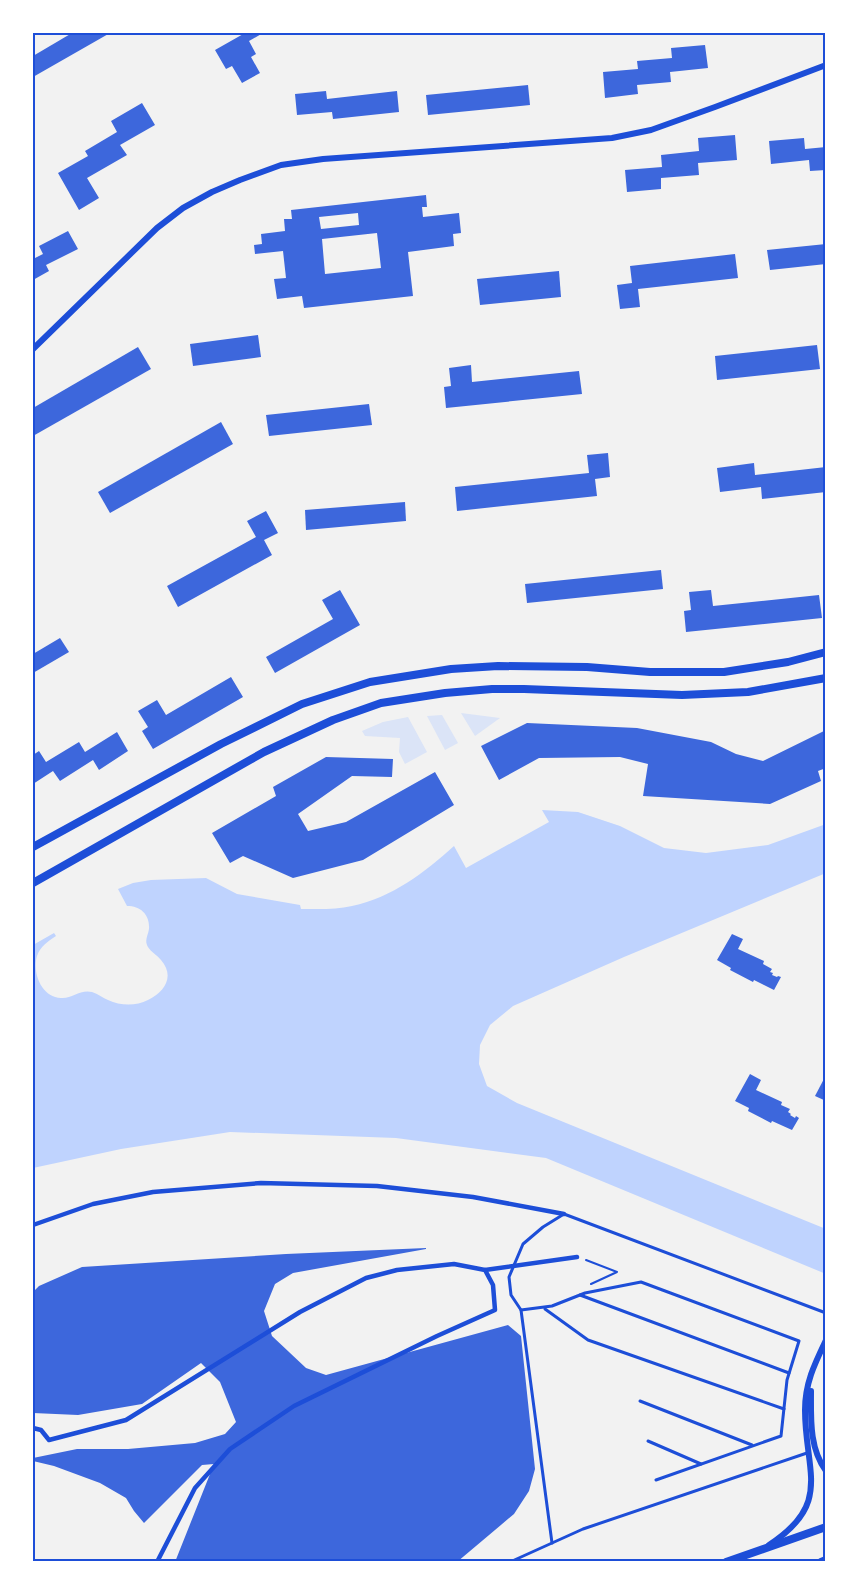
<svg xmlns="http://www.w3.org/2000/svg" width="859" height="1595" viewBox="0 0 859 1595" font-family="Ubuntu,sans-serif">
<rect width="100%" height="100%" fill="#f2f2f2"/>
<g fill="#dbe4f7">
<polygon points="461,713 500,718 475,736"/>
<polygon points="442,715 458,743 445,750 427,716"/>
<polygon points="408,717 427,752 405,764 399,752 400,738 365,736 362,731 383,722"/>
</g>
<path fill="#bfd3fe" d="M 542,810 L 578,812 L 620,826 L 664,848 L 706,853 L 768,845 L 826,824 L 826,873 L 624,957 L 513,1006 L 490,1025 L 480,1045 L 479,1064 L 487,1086 L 517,1103 L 826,1229 L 826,1274 L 546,1158 L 396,1138 L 230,1132 L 121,1149 L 33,1168 L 33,945 L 54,933 L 56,936 C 48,941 40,947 37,956 C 32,972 41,997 61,998 C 72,999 80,989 92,992 C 98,994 103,998 108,1000 C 121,1006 136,1006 148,1000 C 165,992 175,976 161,960 C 157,955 151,952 148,947 C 144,940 148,936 149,929 C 150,915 141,906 127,906 L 118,889 L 133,883 L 151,880 L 206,878 L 237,894 L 300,905 L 301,909 C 317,909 336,910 352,906 C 393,897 424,873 454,846 L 466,868 L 549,822 Z"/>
<g fill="#3d67dc" fill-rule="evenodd">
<polygon points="72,33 110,33 33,77 33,56"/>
<polygon points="245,33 263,33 249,41 256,54 251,57 260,73 242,83 232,66 226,69 215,50"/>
<polygon points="705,45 708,68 670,72 671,82 637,85 638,94 605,98 603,72 638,69 637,61 672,58 671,48"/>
<polygon points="528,85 530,105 428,115 426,95"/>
<polygon points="326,91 327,99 397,91 399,112 333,119 332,112 297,115 295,94"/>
<polygon points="142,103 155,125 120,145 127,155 87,178 99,198 79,210 58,173 88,156 85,151 117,132 111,121"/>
<polygon points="735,135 737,160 698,163 699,175 661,178 661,189 627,192 625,170 662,167 661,155 699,151 698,138"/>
<polygon points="804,138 805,149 826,147 826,170 810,171 809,160 771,164 769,141"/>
<path d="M 426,195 L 427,207 L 422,207 L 423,217 L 459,213 L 461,233 L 453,234 L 454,246 L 408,252 L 413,296 L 304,308 L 302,296 L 277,299 L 274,279 L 286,278 L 283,251 L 255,254 L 254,245 L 262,244 L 261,234 L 285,231 L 284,219 L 292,219 L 291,210 ZM 358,213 L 359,225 L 321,229 L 319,217 ZM 377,233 L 381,268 L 325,274 L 322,239 Z"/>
<polygon points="68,231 78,249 46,265 49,271 33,280 33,259 43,254 39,246"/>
<polygon points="826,244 826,264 770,270 767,250"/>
<polygon points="735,254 738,278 638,289 640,307 620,309 617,285 632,283 630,266"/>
<polygon points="559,271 561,297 480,305 477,279"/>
<polygon points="258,335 261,357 193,366 190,344"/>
<polygon points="817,345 820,369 717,380 715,356"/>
<polygon points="138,347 151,369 33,436 33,408"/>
<polygon points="471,365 472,382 579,371 582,394 446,408 444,387 451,386 449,368"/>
<polygon points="369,404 372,425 269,436 266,415"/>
<polygon points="221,422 233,444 110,513 98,492"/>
<polygon points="608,453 610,477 595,479 597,496 457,511 455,487 589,473 587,455"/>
<polygon points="754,463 755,475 826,467 826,492 762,499 761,487 720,492 717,468"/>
<polygon points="405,502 406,521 306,530 305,510"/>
<polygon points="266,511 278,533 264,540 272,555 178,607 167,586 256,537 247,521"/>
<polygon points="661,570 663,589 527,603 525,584"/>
<polygon points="340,590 360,625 275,673 266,657 333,619 322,600"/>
<polygon points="711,590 713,606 819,595 822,618 686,632 684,611 691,610 689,592"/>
<polygon points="60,638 69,652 33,673 33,654"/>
<polygon points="231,677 243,697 153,749 142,731 148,727 138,711 157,700 166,715"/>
<polygon points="527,723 637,728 711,742 736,754 763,761 826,730 826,768 818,771 821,781 770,804 643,796 648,764 620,757 539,758 499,780 481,746"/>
<polygon points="117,732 128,751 99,770 93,760 60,781 53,771 33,784 33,755 39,751 46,762 79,742 85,752"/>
<polygon points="326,757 393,759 392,777 352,776 298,814 308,831 346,822 435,772 454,805 363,860 293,878 243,856 230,863 212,833 276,796 273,787"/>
<polygon points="732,934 743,939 738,949 764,961 763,964 772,969 770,972 773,973 772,975 777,977 778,976 781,977 774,990 754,980 753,982 730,970 731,968 717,960"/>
<polygon points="750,1074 761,1080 756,1090 782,1102 781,1105 790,1109 788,1112 791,1114 790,1115 795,1118 796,1116 799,1118 792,1130 772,1121 771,1123 748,1111 749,1108 735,1101"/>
<polygon points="826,1075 826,1101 815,1096"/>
<polygon points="426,1248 426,1249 293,1273 275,1284 264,1311 272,1336 306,1368 326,1375 508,1325 521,1336 535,1469 529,1491 514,1514 457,1562 175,1562 214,1464 202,1465 144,1523 134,1511 126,1498 100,1483 54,1466 33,1461 33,1458 77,1449 128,1449 195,1443 225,1434 236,1422 220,1382 201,1363 142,1404 78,1415 33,1413 33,1292 39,1286 82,1267 286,1254"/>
</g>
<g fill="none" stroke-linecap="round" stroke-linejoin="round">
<polyline stroke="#1d4ed8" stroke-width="2" points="586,1260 617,1272 591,1284"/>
<g stroke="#1d4ed8" stroke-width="3">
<polyline points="580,1295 789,1373"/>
<polyline points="545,1309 588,1340 784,1409"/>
<polyline points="521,1310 552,1306 585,1293 641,1282 799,1341 787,1380 781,1436 656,1480"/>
<polyline points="640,1401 752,1445"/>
<polyline points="648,1441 701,1464"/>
<polyline points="552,1543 521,1310 511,1295 509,1277 523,1244 543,1227 564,1214 826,1313"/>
<polyline points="510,1562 583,1529 807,1453"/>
</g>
<g stroke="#1d4ed8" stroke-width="4.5">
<polyline points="33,1225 93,1204 153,1192 261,1183 377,1186 473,1197 564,1214"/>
<polyline points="485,1270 577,1257"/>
<polyline points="33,1428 41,1430 49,1440 126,1420 300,1312 366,1278 397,1270 454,1264 485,1270 493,1285 495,1310 437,1336 294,1406 230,1449 195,1488 157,1562"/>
</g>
<g stroke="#1d4ed8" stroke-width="6">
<polyline points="33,349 157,228 183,208 212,192 240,180 281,165 323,159 612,138 651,130 715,107 826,65"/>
<path d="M 811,1391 C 811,1418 809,1448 826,1471"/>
<path d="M 769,1545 C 833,1503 805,1472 805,1410 C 805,1383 815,1363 826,1340"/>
</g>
<g stroke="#1d4ed8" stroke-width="8">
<polyline points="33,847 221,744 302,704 370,682 451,669 498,666 587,667 650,672 724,672 788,662 826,652"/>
<polyline points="33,883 264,752 333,720 381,703 445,693 492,689 524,689 682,695 748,692 826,678"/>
<polyline points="726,1562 826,1527"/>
<polyline points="821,1562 826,1560"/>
</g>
</g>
<rect width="859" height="1595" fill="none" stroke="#ffffff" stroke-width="69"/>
<rect x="34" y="34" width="790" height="1526" fill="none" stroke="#1d4ed8" stroke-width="2"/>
</svg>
